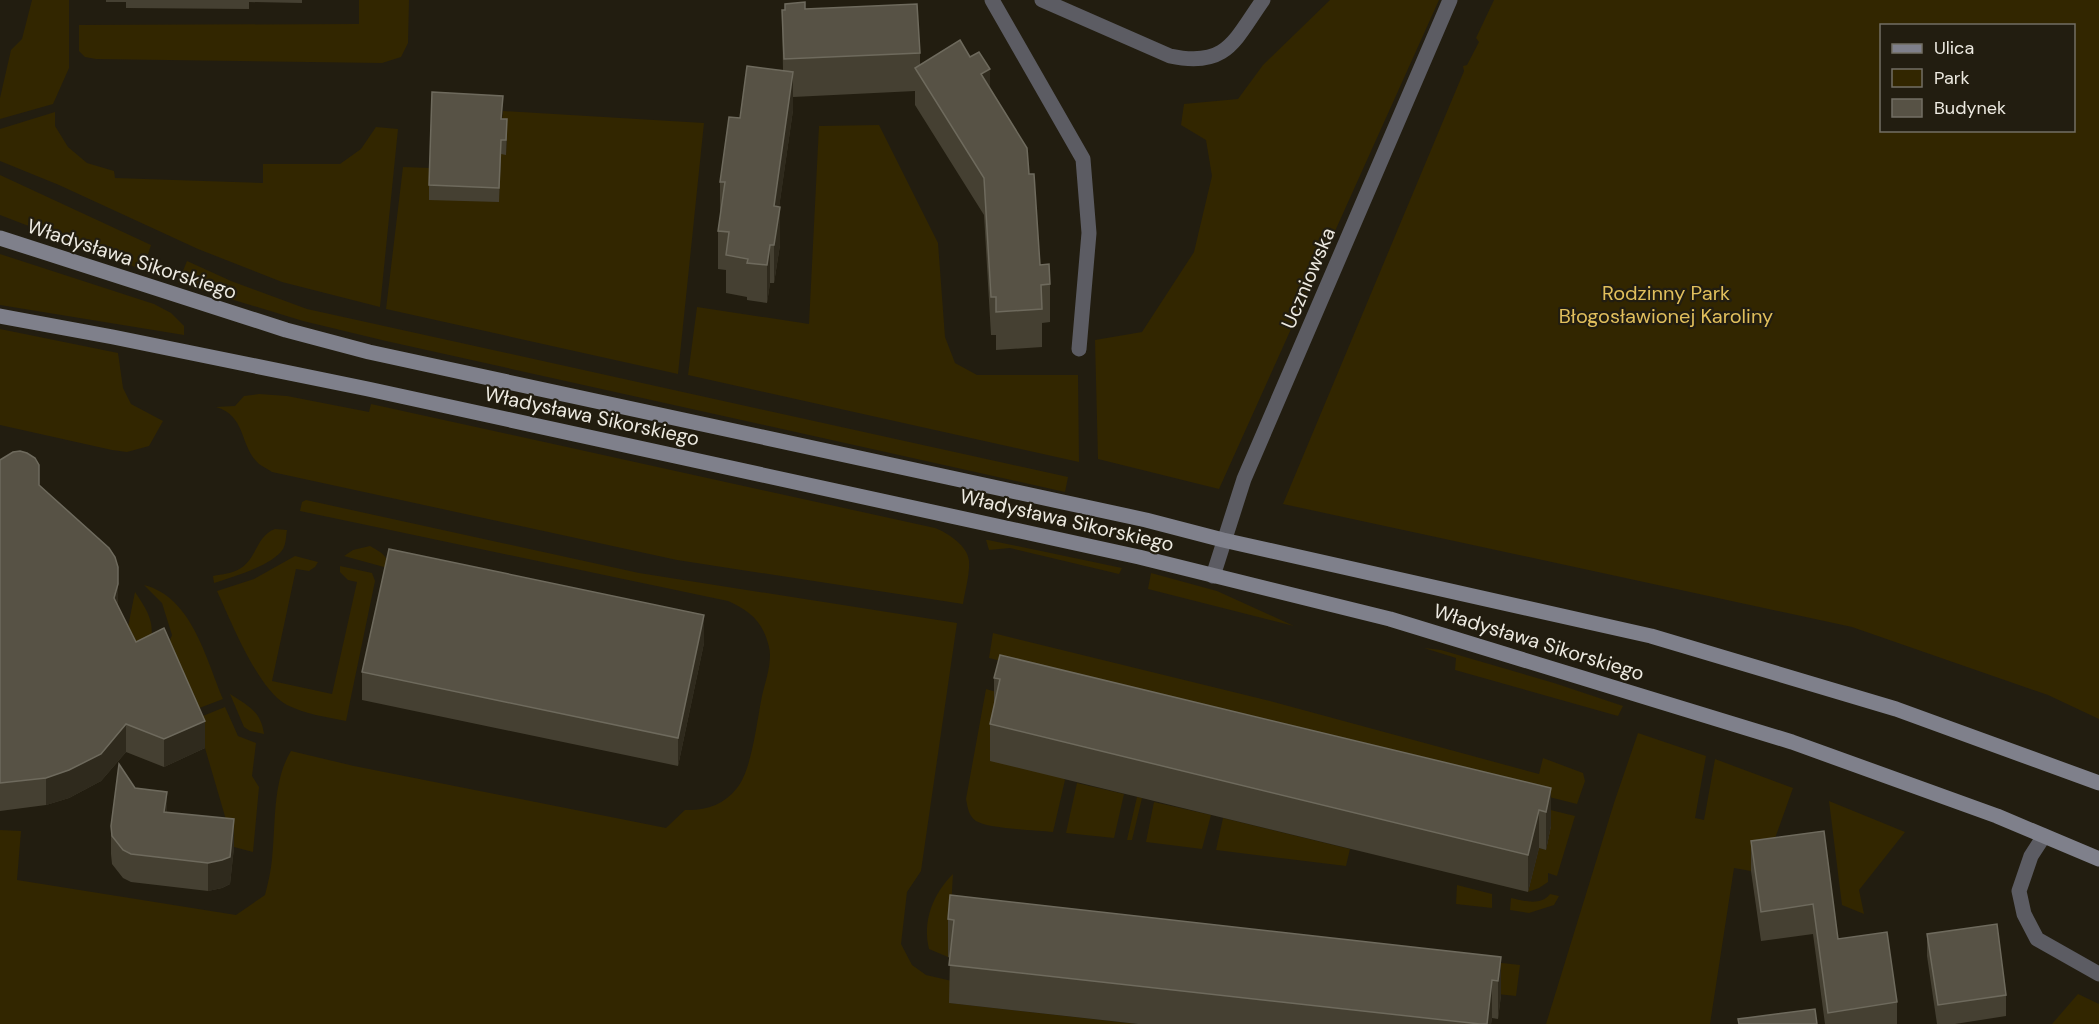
<svg xmlns="http://www.w3.org/2000/svg" width="2099" height="1024" viewBox="0 0 2099 1024" font-family="'DM Sans',sans-serif">
<rect width="100%" height="100%" fill="#221d10"/>
<g fill="#322600" fill-rule="evenodd">
<polygon points="32,0 69,0 69,68 53,104 0,119 0,98 11,50 22,39"/>
<polygon points="359,0 409,0 408,43 401,57 382,63 96,59 85,57 79,51 79,25 359,24"/>
<polygon points="1330,0 1439,0 1219,489 1098,459 1095,340 1142,332 1194,252 1212,176 1206,140 1181,125 1184,104 1238,99 1263,65"/>
<path d="M 1494,0 L 2099,0 L 2099,719 L 2048,695 L 1852,627 L 1283,504 L 1464,71 L 1463,66 L 1467,65 L 1479,42 L 1476,38 ZM 1882,26 L 2074,26 L 2074,130 L 1882,130 Z"/>
<polygon points="503,111 704,123 678,374 386,309 403,167 430,168 495,202 499,198 501,154 506,154 507,134 501,133"/>
<polygon points="55,112 55,126 68,147 87,163 114,171 115,178 263,183 263,164 340,164 361,149 376,127 398,129 380,307 282,282 198,249 59,185 0,161 0,129"/>
<polygon points="879,125 938,243 945,337 955,363 977,375 1078,375 1079,462 688,375 697,307 809,324 819,126"/>
<polygon points="0,175 151,245 143,270 0,215"/>
<polygon points="0,254 154,304 171,313 184,326 184,335 0,305"/>
<polygon points="187,261 231,281 307,309 1068,477 1065,492 386,341 303,321 178,283"/>
<polygon points="0,329 118,353 123,388 131,404 163,421 149,446 127,452 112,450 0,425"/>
<path d="M 259,394 L 287,396 L 369,412 L 371,404 L 935,528 C 948,533 968,546 969,561 C 970,574 965,591 963,604 L 677,560 L 272,472 C 268,469 263,467 259,464 C 239,446 247,416 216,407 L 235,406 L 244,396 Z"/>
<path d="M 306,500 L 639,573 L 957,623 L 923,857 L 921,871 L 907,892 L 901,944 L 912,965 L 926,975 L 952,981 L 950,1003 L 1137,1024 L 0,1024 L 0,830 L 21,831 L 17,880 L 236,915 L 265,895 C 268,883 271,871 272,859 C 276,824 272,782 291,751 L 354,766 L 666,828 L 685,810 C 705,811 724,805 737,788 C 752,770 757,720 762,696 C 765,683 770,669 770,655 C 770,649 768,643 766,637 C 759,618 746,609 728,601 L 300,511 L 302,502 Z"/>
<path d="M 275,529 L 287,530 C 286,536 286,544 283,549 C 272,566 232,577 214,583 L 213,576 C 222,574 232,574 241,568 C 257,558 256,536 275,529 Z"/>
<polygon points="986,540 988,540 1122,568 1119,574 1010,548 989,550"/>
<path d="M 370,546 C 384,554 392,558 386,575 L 384,567 L 344,556 L 353,550 Z"/>
<path d="M 295,556 L 318,562 L 315,567 L 309,571 L 296,569 L 272,681 L 332,694 L 357,582 L 348,580 L 340,572 L 340,566 L 372,573 L 375,581 L 346,721 C 326,717 305,714 287,705 C 258,690 231,621 217,591 L 254,579 Z"/>
<polygon points="1151,573 1217,591 1294,626 1148,589"/>
<path d="M 144,585 C 192,597 206,659 223,699 L 189,712 L 164,656 L 172,635 L 162,603 Z"/>
<path d="M 135,592 C 156,622 156,633 142,666 L 127,632 Z"/>
<polygon points="993,633 1270,701 1539,774 1543,758 1583,773 1585,781 1577,804 989,658"/>
<polygon points="1424,648 1441,650 1554,683 1623,706 1618,716 1455,670 1456,658"/>
<path d="M 986,689 L 1000,693 L 1065,780 L 1053,832 C 1036,830 989,829 976,821 C 968,815 968,808 966,799 Z"/>
<path d="M 230,694 C 248,706 261,711 264,734 L 250,731 L 244,727 Z"/>
<polygon points="225,707 238,736 256,743 252,776 259,787 253,852 234,847 205,748 193,720"/>
<polygon points="1638,733 1706,756 1695,818 1704,820 1715,759 1793,788 1764,869 1751,871 1734,868 1710,1024 1546,1024 1614,803"/>
<polygon points="1077,783 1124,794 1114,838 1066,833"/>
<polygon points="1137,797 1142,798 1132,840 1127,840"/>
<polygon points="1829,801 1905,832 1859,890 1864,914 1842,905"/>
<polygon points="1154,802 1211,815 1202,849 1146,842"/>
<polygon points="1522,803 1575,816 1557,876 1548,873 1548,882 1539,888 1528,892 1539,848 1546,850"/>
<polygon points="1223,818 1350,849 1346,866 1216,850"/>
<path d="M 953,874 L 948,957 L 929,949 C 922,921 933,894 953,874 Z"/>
<polygon points="1457,885 1492,894 1492,908 1456,904"/>
<path d="M 1550,894 L 1559,896 L 1554,905 L 1529,913 L 1510,910 L 1511,898 C 1524,901 1541,906 1550,894 Z"/>
<polygon points="1475,960 1520,965 1516,996 1469,991"/>
<polygon points="2078,994 2099,1004 2099,1024 2052,1024"/>
</g>
<g fill="none" stroke-linecap="round" stroke-linejoin="round">
<g stroke="#5c5c63" stroke-width="15">
<polyline points="992,0 1083,159 1089,233 1079,349"/>
<path d="M 1042,0 L 1170,56 C 1227,68 1234,41 1263,0"/>
<polyline points="1213,576 1244,479 1450,0"/>
<polyline points="2044,836 2031,856 2019,891 2024,914 2037,939 2099,974"/>
</g>
<g stroke="#7f808b" stroke-width="15">
<polyline points="0,238 286,330 369,352 1146,520 1223,540 1651,636 1896,709 2099,783"/>
<polyline points="0,316 113,337 368,389 1139,557 1390,619 1792,742 1997,816 2099,859"/>
</g>
</g>
<g fill="#454032">
<polygon points="106,0 302,0 302,3 249,2 249,9 126,8 126,2 106,2"/>
<polygon points="805,9 920,53 920,65 990,88 1029,174 1040,265 1050,284 1050,322 1042,323 1042,347 996,350 996,335 991,335 984,215 915,105 915,91 793,97 793,110 779,207 780,245 774,283 770,283 767,303 747,300 747,297 726,293 726,270 718,269 718,231 720,216 720,182 740,118 783,71 782,10"/>
<polygon points="502,119 507,133 506,155 501,154 499,202 429,200 429,185"/>
<polygon points="0,460 39,485 118,606 136,642 205,748 164,767 126,752 101,781 69,798 46,805 0,811"/>
<polygon points="704,643 678,766 362,700 362,672"/>
<polygon points="994,678 1551,788 1551,826 1546,850 1539,848 1528,892 990,761 990,724 994,706"/>
<polygon points="135,788 167,812 234,847 230,884 222,888 208,891 131,882 123,878 112,864 111,854 111,826"/>
<polygon points="1824,831 1838,939 1897,1002 1897,1024 1825,1024 1813,934 1761,941 1751,871 1751,841"/>
<polygon points="948,919 1501,957 1501,995 1498,1019 1492,1018 1491,1024 1138,1024 949,1003 950,958 948,957"/>
<polygon points="1927,934 2006,995 2006,1016 1955,1024 1937,1024 1927,956"/>
</g>
<g fill="#2f2a1d">
<polygon points="990,69 990,106 981,74"/>
<polygon points="793,72 793,110 774,243 774,206"/>
<polygon points="780,207 780,245 774,283 774,245"/>
<polygon points="770,245 770,283 767,303 767,265"/>
<polygon points="118,584 118,611 114,598"/>
<polygon points="704,615 704,643 678,766 678,738"/>
<polygon points="205,721 205,748 164,767 164,739"/>
<polygon points="126,724 126,752 101,781 69,798 46,805 46,778"/>
<polygon points="1551,788 1551,826 1546,850 1546,812"/>
<polygon points="167,792 167,820 164,812"/>
<polygon points="1539,810 1539,848 1528,892 1528,855"/>
<polygon points="234,819 234,847 230,884 222,888 208,891 208,863"/>
<polygon points="1501,957 1501,995 1498,1019 1498,981"/>
<polygon points="1492,980 1492,1018 1491,1024 1487,1024"/>
</g>
<g fill="#575245" stroke="#6e6a5d" stroke-width="1.5">
<polygon points="805,2 805,9 917,4 920,53 784,59 782,10 785,10 785,4"/>
<polygon points="960,40 970,57 979,52 990,69 981,74 1027,148 1029,174 1034,174 1040,265 1049,264 1050,284 1041,285 1042,309 996,312 996,297 991,297 984,178 915,68"/>
<polygon points="747,66 793,72 774,206 780,207 774,245 770,245 767,265 747,263 748,259 726,255 729,232 718,231 725,182 720,182 729,117 740,118"/>
<polygon points="432,92 503,96 501,119 507,119 506,140 501,140 499,188 429,185"/>
<polygon points="20,451 27,453 35,458 39,465 39,485 109,548 115,557 118,567 118,584 114,598 136,642 164,628 205,721 164,739 126,724 101,754 69,770 46,778 0,783 0,460 13,452"/>
<polygon points="389,549 704,615 678,738 362,672"/>
<polygon points="1000,655 1551,788 1546,812 1539,810 1528,855 990,724 1000,679 994,678"/>
<polygon points="119,764 135,788 167,792 164,812 234,819 230,857 222,860 208,863 131,854 123,850 112,836 111,826"/>
<polygon points="1824,831 1838,939 1887,932 1897,1002 1828,1013 1813,904 1761,912 1751,841"/>
<polygon points="950,895 1501,957 1498,981 1492,980 1487,1024 1480,1024 949,965 954,920 948,919"/>
<polygon points="1997,924 2006,995 1938,1005 1927,934"/>
<polygon points="1815,1009 1817,1024 1739,1024 1738,1019"/>
</g>
<g text-anchor="middle" stroke-width="4.5" stroke-linejoin="round" paint-order="stroke">
<g font-size="20" fill="#edeae1" stroke="#221d10">
<text transform="translate(132 259) rotate(18)" y="7">Władysława Sikorskiego</text>
<text transform="translate(1308 278) rotate(-67)" y="7">Uczniowska</text>
<text transform="translate(592 416) rotate(12)" y="7">Władysława Sikorskiego</text>
<text transform="translate(1067 520) rotate(13)" y="7">Władysława Sikorskiego</text>
<text transform="translate(1539 642) rotate(17)" y="7">Władysława Sikorskiego</text>
</g>
<g font-size="20" fill="#e1bf5c" stroke="#221d10">
<text x="1666" y="300">Rodzinny Park<tspan x="1666" dy="23">Błogosławionej Karoliny</tspan></text>
</g>
</g>
<rect x="1880" y="24" width="195" height="108" fill="#221d10" stroke="#736f64" stroke-width="1.5"/>
<rect x="1892" y="44" width="30" height="9" fill="#7f808b" stroke="#736f64" stroke-width="1.5"/>
<text x="1934" y="54" font-size="18" fill="#edeae1">Ulica</text>
<rect x="1892" y="69" width="30" height="18" fill="#322600" stroke="#736f64" stroke-width="1.5"/>
<text x="1934" y="84" font-size="18" fill="#edeae1">Park</text>
<rect x="1892" y="99" width="30" height="18" fill="#575245" stroke="#736f64" stroke-width="1.5"/>
<text x="1934" y="114" font-size="18" fill="#edeae1">Budynek</text>
</svg>
